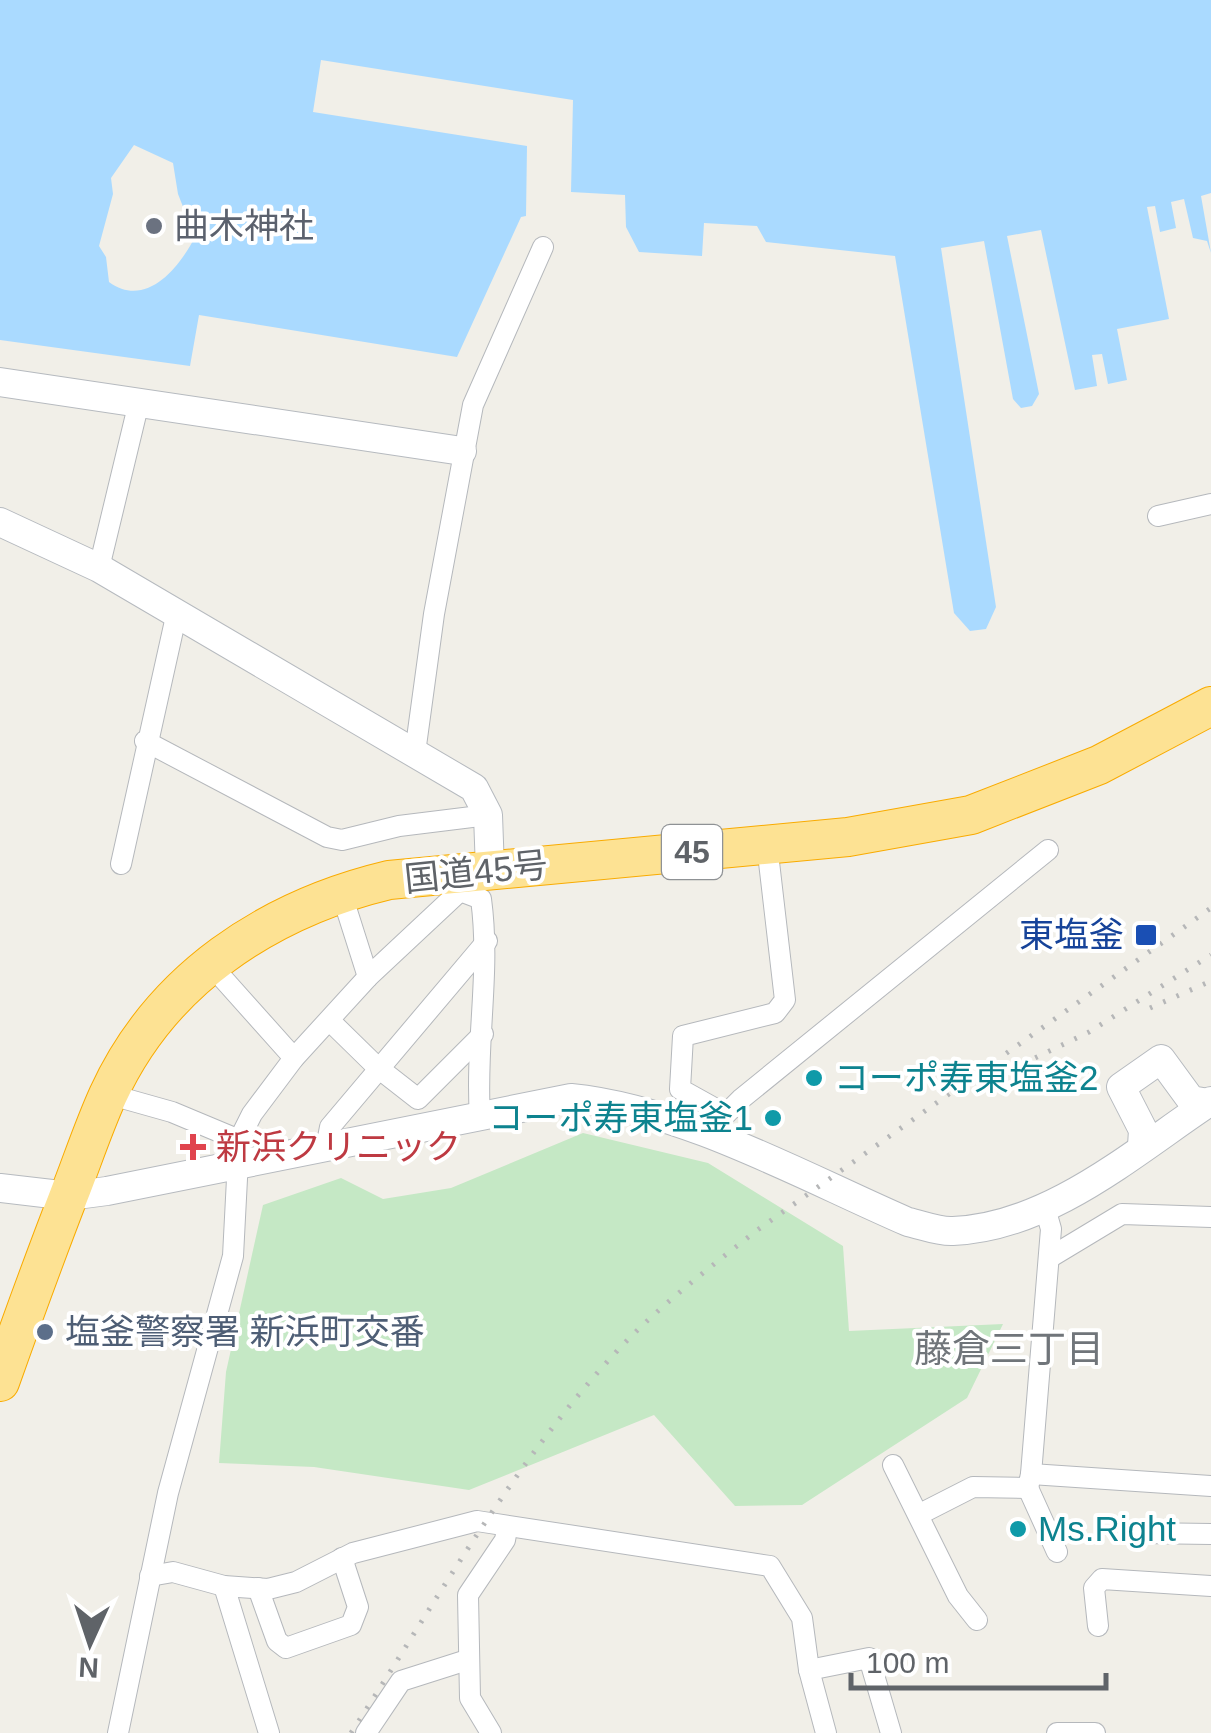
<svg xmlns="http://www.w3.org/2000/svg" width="1211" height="1733" viewBox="0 0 1211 1733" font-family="Helvetica,'Noto Sans JP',sans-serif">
<rect width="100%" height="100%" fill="#f1efe8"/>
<polygon fill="#c5e8c5" points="583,1133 708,1163 843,1246 849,1331 1003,1324 967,1398 802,1505 735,1506 654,1415 469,1490 314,1467 219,1463 226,1372 263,1205 341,1178 383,1199 451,1188"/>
<path fill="#aadaff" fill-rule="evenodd" d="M 0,0 L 1211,0 L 1211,193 L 1201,196 L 1211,253 L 1207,241 L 1193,238 L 1184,199 L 1171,202 L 1176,228 L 1160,232 L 1155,206 L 1147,207 L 1169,319 L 1117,329 L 1127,380 L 1108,384 L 1102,354 L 1092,355 L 1097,386 L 1075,390 L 1041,230 L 1007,236 L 1039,394 L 1032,406 L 1021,408 L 1013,399 L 984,241 L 941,248 L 996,607 L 986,629 L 970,631 L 954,613 L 895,256 L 766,242 L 757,226 L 704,223 L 702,256 L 639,252 L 626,227 L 625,195 L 571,192 L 573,100 L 321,60 L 313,112 L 527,146 L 526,216 L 521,217 L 457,357 L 199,315 L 190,366 L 0,340 ZM 134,145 L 173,163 L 178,194 L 195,237 C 179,268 146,309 109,282 L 106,257 L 99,246 L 113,194 L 111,178 Z"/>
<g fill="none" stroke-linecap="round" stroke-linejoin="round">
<g stroke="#b5b8bc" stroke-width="22">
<g id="street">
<polyline points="1158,516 1211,504"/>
<polyline points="99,568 139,402"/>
<polyline points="145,741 327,837 342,840 399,826 488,815"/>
<polyline points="415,753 434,614 473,405 543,247"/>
<polyline points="121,864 177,612"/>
<path d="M 460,891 L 481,899 C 491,972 475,1044 480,1117"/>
<polyline points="341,892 368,977"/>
<polyline points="210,964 294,1058"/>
<polyline points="330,1021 377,1067 418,1099 483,1034"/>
<polyline points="108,1094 172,1112 239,1140"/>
<polyline points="725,1114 680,1089 683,1036 775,1013 785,1000 767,845"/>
<polyline points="705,1135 741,1099 1048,850"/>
<polyline points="326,1148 330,1127 487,941"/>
<polyline points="1045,1208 1051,1229 1031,1474 1211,1486"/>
<polyline points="1049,1258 1122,1214 1211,1217"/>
<polyline points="893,1465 958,1596 977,1620"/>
<polyline points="1028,1488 1057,1552"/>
<polyline points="920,1514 973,1487 1028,1488 1031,1474"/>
<polyline points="1141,1533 1211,1534"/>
<polyline points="150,1576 173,1572 224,1586 268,1589 296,1582 353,1553 477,1521 770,1566 802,1618 809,1670 826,1733"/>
<polyline points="224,1586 269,1733"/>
<polyline points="258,1588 277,1641 286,1648 351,1625 358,1607 342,1558"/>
<polyline points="1098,1626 1094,1588 1102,1579 1211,1586"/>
<polyline points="809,1670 869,1658 891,1733"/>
<polyline points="118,1733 168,1493 233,1256 239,1140 252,1114 294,1058 368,977 460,891 458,873"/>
<polyline points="366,1733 401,1681 467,1660"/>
<polyline points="491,1733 470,1698 468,1595 505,1540 507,1529"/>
<polyline points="1057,1733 1095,1733"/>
</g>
</g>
<g stroke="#b6babf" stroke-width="30">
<g id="secondary">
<polyline points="0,382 462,451"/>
<polyline points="0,522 99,568 474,788 488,815 490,870"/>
<polyline points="1142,1146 1143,1130 1121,1087 1161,1059 1191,1100 1208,1103"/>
<path d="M 0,1188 L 69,1196 L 107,1191 L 571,1098 C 683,1109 804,1177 908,1222 C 922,1225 939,1232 953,1231 C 1050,1227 1134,1152 1211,1101"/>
</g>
</g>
<g stroke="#f9ab00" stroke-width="40">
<path id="highway" d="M 0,1382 C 22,1320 45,1257 69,1195 C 82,1162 93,1128 108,1095 C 161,979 268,909 389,880 L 848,837 L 971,815 L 1099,765 L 1211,706"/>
</g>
<use href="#street" stroke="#fff" stroke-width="20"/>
<use href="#secondary" stroke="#fff" stroke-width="28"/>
<use href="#highway" stroke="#fde293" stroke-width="38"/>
<g stroke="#b6b7b8" stroke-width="5" stroke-dasharray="2.5 12" stroke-linecap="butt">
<polyline points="1150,1008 1211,981"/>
<polyline points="983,1083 1089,1032 1211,955"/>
<path d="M 351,1733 C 435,1604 512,1464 617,1351 C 659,1306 708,1269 756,1231 L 1211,908"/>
</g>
</g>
<circle fill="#6b7280" stroke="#fff" stroke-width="4" cx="154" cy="226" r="10"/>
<rect fill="#1a4fb4" stroke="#fff" stroke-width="4" x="1134" y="923" width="24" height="24" rx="5"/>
<g fill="#0f9aa8" stroke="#fff" stroke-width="4">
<circle cx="814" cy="1078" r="10"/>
<circle cx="773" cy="1118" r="10"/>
<circle cx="1018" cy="1529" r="10"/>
</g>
<path fill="#e0444e" stroke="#fff" stroke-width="4" d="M188 1132h10v10h10v10h-10v10h-10v-10h-10v-10h10z"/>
<circle fill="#5c6f8a" stroke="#fff" stroke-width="4" cx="45" cy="1332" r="10"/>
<g text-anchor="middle" stroke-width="8" stroke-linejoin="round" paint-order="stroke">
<rect fill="#fff" stroke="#8f9295" stroke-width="2.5" x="662" y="825" width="60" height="54" rx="8"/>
<g font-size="32" font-weight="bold" fill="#5f6368">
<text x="692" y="863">45</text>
</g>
<g font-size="35" fill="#5b616d" stroke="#fff" text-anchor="start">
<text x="174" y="238">曲木神社</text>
</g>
<g font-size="35" fill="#5f6368" stroke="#fff">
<text transform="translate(476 872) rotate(-6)" y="12">国道45号</text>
</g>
<g font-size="35" fill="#164399" stroke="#fff" text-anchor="end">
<text x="1124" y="947">東塩釜</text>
</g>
<g font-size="35" fill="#0d838f" stroke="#fff" text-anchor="start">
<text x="834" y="1090">コーポ寿東塩釜2</text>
<text x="753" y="1130" text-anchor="end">コーポ寿東塩釜1</text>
<text x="1038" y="1541">Ms.Right</text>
</g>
<g font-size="35" fill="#be3a42" stroke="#fff" text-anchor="start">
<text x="216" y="1159">新浜クリニック</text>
</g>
<g font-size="35" fill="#4e5e75" stroke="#fff" text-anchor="start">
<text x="65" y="1344">塩釜警察署 新浜町交番</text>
</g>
<g font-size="38" fill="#70757a" stroke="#fff">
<text x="1009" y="1362">藤倉三丁目</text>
</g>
</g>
<g transform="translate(90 1643) rotate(183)" stroke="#ffffff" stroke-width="8" paint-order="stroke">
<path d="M0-8L18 38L0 25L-18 38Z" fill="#5f6368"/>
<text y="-15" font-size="28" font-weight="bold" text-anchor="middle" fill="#5f6368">N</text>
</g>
<path d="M851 1673v15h255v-15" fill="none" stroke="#5f6368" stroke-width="5"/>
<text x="866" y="1673" font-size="30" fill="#5f6368" stroke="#ffffff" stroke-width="8" paint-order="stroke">100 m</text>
</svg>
